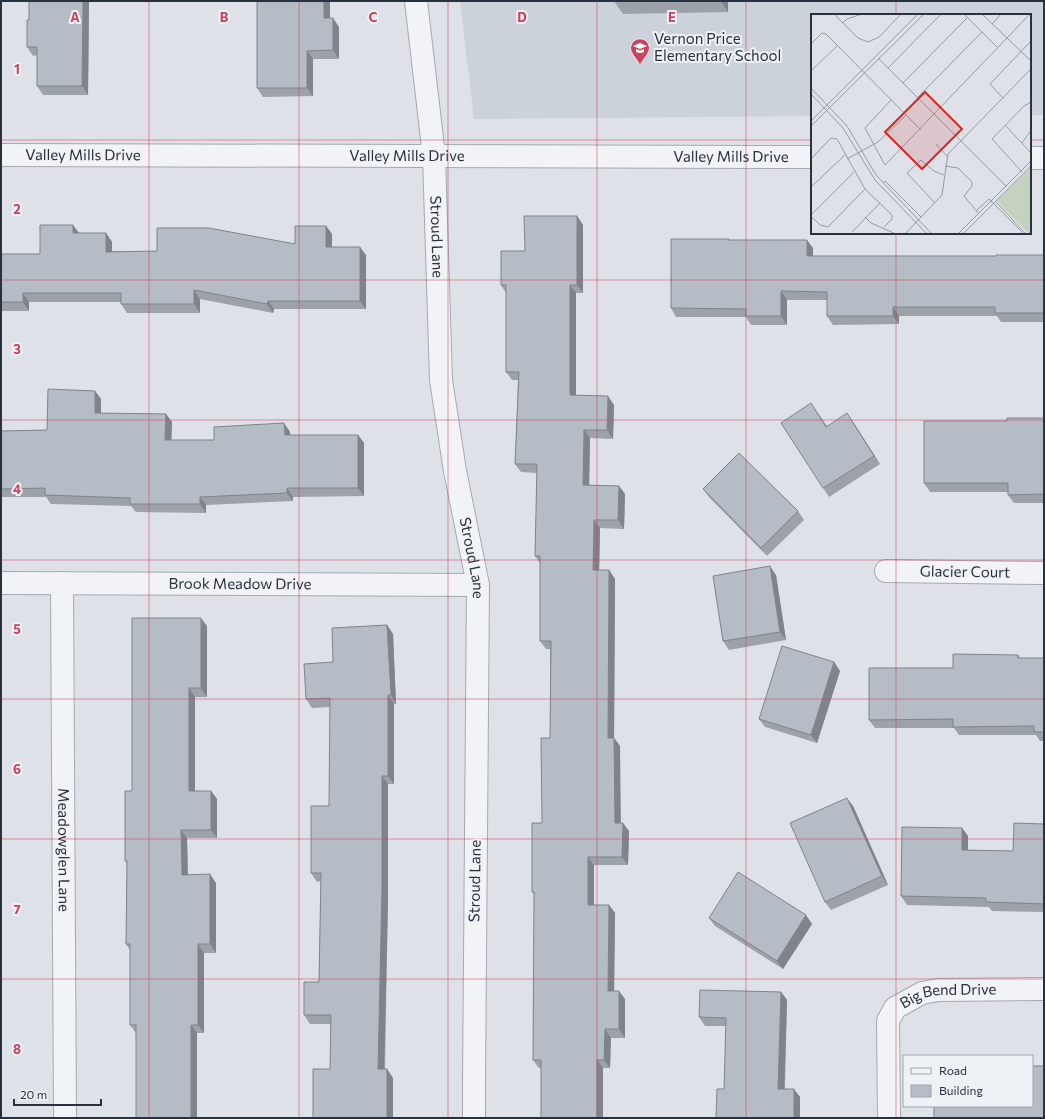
<svg xmlns="http://www.w3.org/2000/svg" width="1045" height="1119" viewBox="0 0 1045 1119" font-family="Commissioner,sans-serif">
<rect width="100%" height="100%" fill="#dee2e8"/>
<polygon fill="#ccd2da" points="460,1 1044,1 1044,115 1030,115 1030,15 812,15 812,116 474,119"/>
<g fill="none" stroke-linecap="round" stroke-linejoin="round">
<g stroke="#a4a9b2" stroke-width="24">
<g id="minor">
<path id="s1" d="M 416,1 L 434,156 L 441,380 L 455,471 L 478,585 L 474,1082 L 474,1118"/>
<path id="s2" d="M 1,155 L 812,157"/>
<polyline points="1030,158 1044,158"/>
<path id="s3" d="M 886,571 L 1044,573"/>
<path id="s4" d="M 1,583 L 478,585"/>
<path id="s5" d="M 62,583 L 65,1118"/>
<path id="s6" d="M 889,1118 L 888,1021 L 895,1008 L 922,993 L 938,990 L 1044,989"/>
</g>
</g>
<use href="#minor" stroke="#f1f3f6" stroke-width="22"/>
</g>
<g fill="#9da2a9">
<polygon points="29,1 89,1 88,95 43,95 37,86 37,55 33,56 27,47 29,20"/>
<polygon points="257,1 330,1 330,18 339,27 339,59 313,59 313,96 263,97 257,88"/>
<polygon points="614,1 728,1 728,12 623,14"/>
<polygon points="577,216 583,225 583,293 576,293 576,395 614,405 613,439 590,438 589,485 619,486 625,494 624,529 600,528 599,570 609,570 615,579 614,738 620,746 620,823 629,831 628,865 594,865 594,905 609,905 615,913 614,991 625,999 625,1038 611,1038 610,1068 603,1068 603,1118 541,1118 541,1068 539,1068 533,1060 534,894 532,892 542,823 550,738 550,649 546,649 540,641 540,563 535,556 537,473 521,472 515,464 518,380 512,380 506,372 506,293 501,285 525,251"/>
<polygon points="326,226 332,234 332,247 366,255 366,309 274,309 273,313 200,299 200,313 127,313 121,304 121,302 29,302 29,311 1,311 1,254 40,254 79,233 106,233 112,242 112,251 157,251 295,244"/>
<polygon points="730,240 813,248 813,256 996,256 1044,255 1044,322 1001,322 997,316 899,316 899,324 833,325 827,316 827,300 787,300 787,325 751,325 746,317 676,317 671,308"/>
<polygon points="95,391 101,399 101,413 166,414 172,422 171,440 214,440 284,423 290,432 290,435 358,435 364,443 364,496 293,497 293,501 206,505 206,513 136,512 131,506 51,504 46,497 1,497 1,431 47,430"/>
<polygon points="811,403 827,426 853,422 880,464 829,497 823,488"/>
<polygon points="1044,418 1044,503 1014,503 1008,495 1008,492 930,492 924,483 1007,421"/>
<polygon points="703,489 798,511 804,520 767,556 709,497"/>
<polygon points="776,575 786,640 729,650 723,641"/>
<polygon points="387,625 393,634 396,704 394,704 394,784 388,784 388,899 385,1069 387,1069 393,1078 393,1118 330,1069 331,1024 310,1024 304,1015 319,982 321,881 317,882 311,873 329,806 330,707 312,708 306,699 333,662"/>
<polygon points="207,626 207,697 195,697 195,791 211,791 217,799 217,838 187,838 188,875 216,883 216,953 204,953 204,1033 136,1033 130,1025 130,950 126,944 127,863 125,861 132,791"/>
<polygon points="1018,655 1020,658 1044,658 1044,741 1040,741 1036,735 959,735 954,728 875,728 869,720"/>
<polygon points="834,662 840,671 817,743 765,727 759,719"/>
<polygon points="853,806 888,885 831,910 825,902"/>
<polygon points="1044,824 1044,912 992,911 989,907 907,905 901,896 962,828 968,836 968,850 1013,851"/>
<polygon points="709,918 812,924 783,969 715,926"/>
<polygon points="781,992 787,1000 785,1089 800,1097 724,1089 726,1026 705,1026 699,1017"/>
</g>
<g fill="#7f848a">
<polygon points="83,1 89,1 88,95 82,86"/>
<polygon points="324,1 330,1 330,27 324,18"/>
<polygon points="721,1 728,1 728,12"/>
<polygon points="333,18 339,27 339,59 333,50"/>
<polygon points="307,51 313,59 313,96 307,88"/>
<polygon points="577,216 583,225 583,293 577,285"/>
<polygon points="73,225 79,233 73,233"/>
<polygon points="326,226 332,234 332,255 326,247"/>
<polygon points="106,233 112,242 112,260 106,252"/>
<polygon points="807,240 813,248 813,265 807,256"/>
<polygon points="360,247 366,255 366,309 360,301"/>
<polygon points="570,285 576,293 576,404 570,395"/>
<polygon points="194,290 200,299 200,313 194,304"/>
<polygon points="781,291 787,300 787,325 781,316"/>
<polygon points="23,293 29,302 29,311 23,302"/>
<polygon points="268,301 274,309 273,313 267,304"/>
<polygon points="893,307 899,316 899,324 893,316"/>
<polygon points="95,391 101,399 101,421 95,413"/>
<polygon points="608,396 614,405 613,439 607,430"/>
<polygon points="847,413 853,422 880,464 874,456"/>
<polygon points="166,414 172,422 171,449 165,440"/>
<polygon points="284,423 290,432 291,443 285,435"/>
<polygon points="584,430 590,438 589,494 583,485"/>
<polygon points="358,435 364,443 364,496 358,488"/>
<polygon points="619,486 625,494 624,529 618,520"/>
<polygon points="287,488 293,497 293,501 287,493"/>
<polygon points="200,497 206,505 206,513 200,504"/>
<polygon points="594,520 600,528 599,579 593,570"/>
<polygon points="770,566 776,575 786,640 780,632"/>
<polygon points="609,570 615,579 614,746 608,738"/>
<polygon points="201,618 207,626 207,697 201,688"/>
<polygon points="387,625 393,634 396,704 391,695"/>
<polygon points="834,662 840,671 817,743 811,735"/>
<polygon points="189,688 195,697 195,799 189,791"/>
<polygon points="388,695 394,704 394,784 388,776"/>
<polygon points="614,738 620,746 621,831 615,823"/>
<polygon points="382,776 388,784 388,899 384,1078 378,1069"/>
<polygon points="211,791 217,799 217,838 211,830"/>
<polygon points="847,798 853,806 888,885 882,876"/>
<polygon points="623,823 629,831 628,865 622,857"/>
<polygon points="962,828 968,836 968,858 962,850"/>
<polygon points="181,830 187,838 188,883 182,875"/>
<polygon points="588,857 594,865 594,913 588,905"/>
<polygon points="210,874 216,883 216,953 210,944"/>
<polygon points="609,905 615,913 614,999 608,991"/>
<polygon points="806,915 812,924 783,969 777,961"/>
<polygon points="198,944 204,953 204,1033 198,1025"/>
<polygon points="619,991 625,999 625,1038 619,1029"/>
<polygon points="781,992 787,1000 784,1097 778,1089"/>
<polygon points="191,1025 197,1033 197,1118 191,1118"/>
<polygon points="605,1029 611,1038 610,1068 604,1060"/>
<polygon points="597,1060 603,1068 603,1118 597,1118"/>
<polygon points="387,1069 393,1078 393,1118 387,1118"/>
<polygon points="794,1089 800,1097 800,1118 794,1118"/>
</g>
<g fill="#b6bcc5" stroke="#7f848a">
<polygon points="29,1 83,1 82,86 37,86 37,47 27,47 27,20 29,20"/>
<polygon points="257,1 324,1 324,18 333,18 333,50 307,51 307,88 257,88"/>
<polygon points="524,216 577,216 577,285 570,285 570,395 608,396 607,430 584,430 583,485 619,486 618,520 594,520 593,570 609,570 608,738 614,738 615,823 623,823 622,857 588,857 588,905 609,905 608,991 619,991 619,1029 605,1029 604,1060 597,1060 597,1118 541,1118 541,1060 533,1060 534,892 532,892 532,823 542,823 541,738 550,738 551,641 540,641 540,556 535,556 537,464 515,464 519,372 506,372 506,285 501,285 501,251 525,251"/>
<polygon points="40,225 73,225 73,233 106,233 106,252 157,251 157,228 209,228 295,244 295,226 326,226 326,247 360,247 360,301 268,301 267,304 194,290 194,304 121,304 121,293 23,293 23,302 1,302 1,254 40,254"/>
<polygon points="671,239 729,239 729,240 807,240 807,256 996,256 996,255 1044,255 1044,313 995,313 995,307 893,307 893,316 827,316 827,292 781,291 781,316 746,316 746,309 671,308"/>
<polygon points="48,389 95,391 95,413 166,414 165,440 214,440 214,427 284,423 285,435 358,435 358,488 287,488 287,493 200,497 200,504 130,504 130,498 45,495 45,488 1,489 1,431 47,430"/>
<polygon points="811,403 826,427 847,413 874,456 823,488 781,423"/>
<polygon points="1007,418 1044,418 1044,494 1008,495 1008,483 924,483 924,421 1007,421"/>
<polygon points="739,453 798,511 761,548 703,489"/>
<polygon points="770,566 780,632 723,641 713,576"/>
<polygon points="132,618 201,618 201,688 189,688 189,791 211,791 211,830 181,830 182,875 210,874 210,944 198,944 198,1025 191,1025 191,1118 136,1118 136,1025 130,1025 130,944 126,944 127,861 125,861 125,791 132,791"/>
<polygon points="387,625 391,695 388,695 388,776 382,776 382,890 378,1069 387,1069 387,1118 313,1118 313,1069 330,1069 331,1015 304,1015 304,982 319,982 321,873 311,873 311,806 329,806 330,698 306,699 304,664 333,662 332,628"/>
<polygon points="782,646 834,662 811,735 759,719"/>
<polygon points="953,654 1018,655 1018,658 1044,658 1044,732 1034,732 1034,726 953,727 953,719 869,720 869,668 953,668"/>
<polygon points="847,798 882,876 825,902 790,823"/>
<polygon points="1014,823 1044,824 1044,904 986,902 986,898 901,896 902,827 962,828 962,850 1013,851"/>
<polygon points="738,872 806,915 777,961 709,918"/>
<polygon points="700,990 781,992 778,1089 794,1089 794,1118 716,1118 717,1089 724,1089 726,1018 699,1017"/>
<polygon points="1032,1066 1044,1066 1044,1118 934,1118 934,1106 1032,1106"/>
</g>
<path fill="none" stroke="#cd435d" stroke-width="1" stroke-opacity="0.55" d="M 149,1 L 149,1118M 299,1 L 299,1118M 448,1 L 448,1118M 597,1 L 597,1118M 746,1 L 746,1118M 896,1 L 896,15M 1,140 L 812,140M 1030,140 L 1044,140M 896,233 L 896,1118M 1,280 L 1044,280M 1,420 L 1044,420M 1,560 L 1044,560M 1,699 L 1044,699M 1,839 L 1044,839M 1,979 L 1044,979"/>
<defs>
<g id="school-pin" transform="scale(1)"><path d="M0 17L-7.5 6A9.5 9.5 0 1 1 7.5 6Z" fill="#cd435d" stroke="#eef1f5"/><path d="M0-5L7-2L0 1L-7-2ZM-4 1L0 2.5L4 1V4Q0 6-4 4Z" fill="#fff"/></g>
</defs>
<g fill-rule="evenodd">
<use href="#school-pin" x="640" y="48"/>
</g>
<g text-anchor="middle" stroke-width="4" stroke-linejoin="round" paint-order="stroke">
<g font-size="15" fill="#28313f" stroke="#eef1f5" text-anchor="start">
<text x="654" y="44">Vernon Price<tspan x="654" dy="17">Elementary School</tspan></text>
</g>
<g font-size="15" fill="#28313f" stroke="#eef1f5">
<text dy="5" stroke="none"><textPath href="#s2" startOffset="82">Valley Mills Drive</textPath></text>
<text dy="5" stroke="none"><textPath href="#s2" startOffset="406">Valley Mills Drive</textPath></text>
<text dy="5" stroke="none"><textPath href="#s2" startOffset="730">Valley Mills Drive</textPath></text>
<text dy="5" stroke="none"><textPath href="#s1" startOffset="237">Stroud Lane</textPath></text>
<text dy="5" stroke="none"><textPath href="#s1" startOffset="561">Stroud Lane</textPath></text>
<text dy="5" stroke="none"><textPath href="#s3" startOffset="79">Glacier Court</textPath></text>
<text dy="5" stroke="none"><textPath href="#s4" startOffset="239">Brook Meadow Drive</textPath></text>
<text dy="5" stroke="none"><textPath href="#s5" startOffset="267">Meadowglen Lane</textPath></text>
<text transform="translate(475 881) rotate(-89)" y="5">Stroud Lane</text>
<text dy="5" stroke="none"><textPath href="#s6" startOffset="168">Big Bend Drive</textPath></text>
</g>
</g>
<g transform="translate(811 14)">
<rect width="220" height="220" fill="#dee2e8"/>
<path d="M 220,153 L 220,220 L 218,220 L 186,187 Z" fill="#c5d2c0"/>
<path fill="none" stroke="#959ba4" stroke-width="1" d="M 23,0 L 47,24 L 57,28 L 68,23 L 90,0M 153,0 L 186,33M 171,0 L 220,47M 32,9 L 36,5 L 51,0M 181,10 L 190,0M 0,30 L 11,19 L 15,20 L 110,116M 67,44 L 195,172M 77,54 L 130,0M 0,57 L 26,32M 92,69 L 156,4M 0,74 L 36,112 L 65,161 L 121,220M 0,80 L 32,114 L 64,166 L 116,220M 107,83 L 171,18M 192,84 L 179,70 L 220,27M 80,86 L 54,114 L 74,151 L 219,0M 0,107 L 107,0M 194,111 L 220,139M 0,112 L 113,0M 211,129 L 220,116M 125,130 L 136,142M 0,145 L 20,124 L 26,125 L 54,175 L 81,201 L 81,205 L 73,213M 36,145 L 67,128 L 95,101M 134,152 L 147,154 L 161,168 L 161,172 L 153,182 L 168,200M 211,158 L 181,125 L 213,92 L 220,88M 72,169 L 74,167 L 110,203M 0,173 L 34,141M 184,187 L 215,220M 124,189 L 96,159 L 110,146 L 123,157 L 133,161M 165,197 L 178,185 L 213,220M 0,201 L 43,158M 0,202 L 9,211 L 17,213 L 54,175M 54,203 L 60,209 L 85,220M 41,218 L 69,189M 94,220 L 131,181 L 137,140 L 220,55M 147,220 L 220,147M 152,220 L 220,152"/>
<path fill="#d62828" fill-opacity="0.15" stroke="#d62828" stroke-width="2" d="M 114,78 L 151,115 L 111,155 L 74,118 Z"/>
<rect width="220" height="220" fill="none" stroke="#28313f" stroke-width="2"/>
</g>
<g font-size="13" text-anchor="middle" font-weight="bold" fill="#cd435d" stroke="#eef1f5" stroke-width="4" stroke-linejoin="round" paint-order="stroke">
<text x="75" y="22">A</text>
<text x="224" y="22">B</text>
<text x="373" y="22">C</text>
<text x="522" y="22">D</text>
<text x="672" y="22">E</text>
<text x="17" y="74">1</text>
<text x="17" y="214">2</text>
<text x="17" y="354">3</text>
<text x="17" y="494">4</text>
<text x="17" y="634">5</text>
<text x="17" y="774">6</text>
<text x="17" y="914">7</text>
<text x="17" y="1054">8</text>
</g>
<rect width="1045" height="1119" fill="none" stroke="#28313f" stroke-width="4"/>
<rect x="903" y="1055" width="130" height="52" fill="#eef1f5" stroke="#9fa4ac"/>
<rect x="911" y="1068" width="20" height="6" fill="#f1f3f6" stroke="#9fa4ac"/>
<text x="939" y="1075" font-size="12" fill="#28313f">Road</text>
<rect x="911" y="1085" width="20" height="12" fill="#b6bcc5" stroke="#9fa4ac"/>
<text x="939" y="1095" font-size="12" fill="#28313f">Building</text>
<path d="M14 1099v6h87v-6" fill="none" stroke="#28313f" stroke-width="2"/>
<text x="20" y="1099" font-size="12" fill="#28313f" stroke="#eef1f5" stroke-width="3" paint-order="stroke">20 m</text>
</svg>
